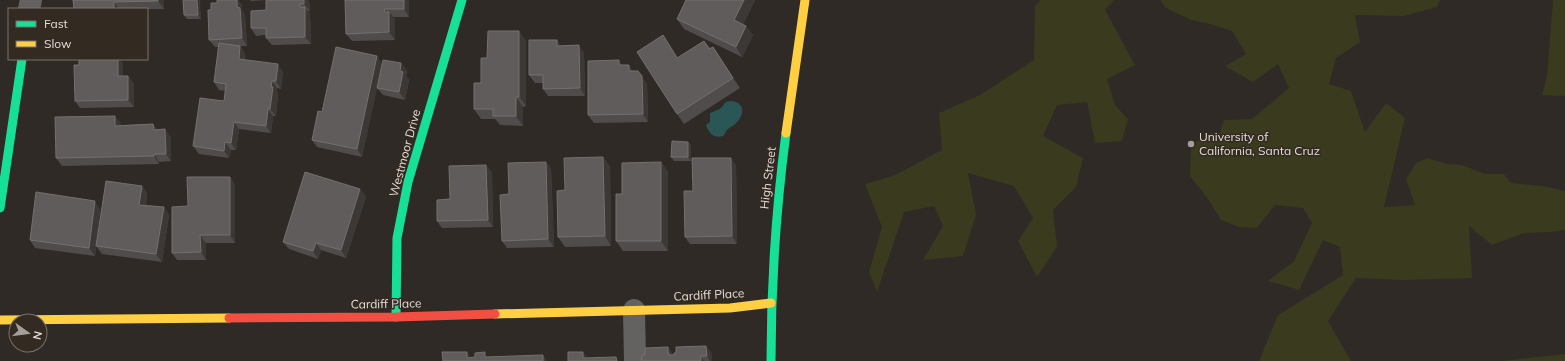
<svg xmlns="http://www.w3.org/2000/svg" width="1565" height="361" viewBox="0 0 1565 361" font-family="Mulish,sans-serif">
<rect width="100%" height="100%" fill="#2f2a26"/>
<g fill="#393a1e">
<polygon points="1040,0 1114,0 1105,10 1135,65 1107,79 1115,105 1128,119 1122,141 1095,143 1087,102 1057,105 1043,136 1083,158 1076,187 1053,210 1057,247 1037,277 1018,241 1033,218 1014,186 968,173 976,215 963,256 923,260 943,226 934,206 904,212 877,292 869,272 882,227 865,184 895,175 942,150 939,113 980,95 1034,60 1035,6"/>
<polygon points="1160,0 1440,0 1437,7 1404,16 1355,15 1360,42 1336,58 1329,84 1351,91 1365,132 1386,103 1405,118 1384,207 1415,205 1406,179 1416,163 1428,158 1447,164 1462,165 1485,174 1504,174 1511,183 1543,186 1565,191 1565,230 1552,232 1524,233 1492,245 1469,226 1472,278 1402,280 1356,278 1328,321 1351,361 1259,361 1278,315 1343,275 1340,247 1323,240 1299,290 1268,281 1294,261 1312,223 1303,208 1275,205 1257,228 1239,227 1221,220 1209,200 1190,176 1191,144 1203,139 1218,138 1224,120 1252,119 1289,88 1278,64 1253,82 1225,66 1246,54 1232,31 1210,24 1191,20 1166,8"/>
<polygon points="1553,0 1565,0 1565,96 1542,95 1547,76"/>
<polygon points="1565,354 1565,361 1502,361"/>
</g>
<path fill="#2a5656" d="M 731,101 C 745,102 745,115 736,123 C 734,126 731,126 728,129 C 726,130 725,134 723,136 C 713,139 709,133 706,125 L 710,122 L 710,113 L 720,109 L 726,102 Z"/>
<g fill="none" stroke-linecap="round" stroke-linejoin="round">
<g stroke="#646260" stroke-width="22">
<polyline points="29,9 31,0"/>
<polyline points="634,310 635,361"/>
</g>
<g stroke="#16e098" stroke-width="9">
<polyline points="0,208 22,59"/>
<polyline points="396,317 397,238 408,182 462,0"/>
<path d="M 771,361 C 771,284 776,209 786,133"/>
</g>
<g stroke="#ffcf43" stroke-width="9">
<polyline points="786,133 805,0"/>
<polyline points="495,314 730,308 771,303"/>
<polyline points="0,320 229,318"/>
</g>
<polyline stroke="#f24e42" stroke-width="9" points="229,318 396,317 495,314"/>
</g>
<g fill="#504c4c">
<polygon points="73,0 164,0 164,9 74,9"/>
<polygon points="183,0 199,0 201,19 187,19 184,15"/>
<polygon points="217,0 238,0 242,5 242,11 245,15 247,46 238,46 240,46 245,54 245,60 283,72 281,89 277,88 277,92 278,94 276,116 273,116 271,133 239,129 236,150 231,150 229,158 199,154 193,146 224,101 226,91 219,90 214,82 219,47 215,47 209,40 217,3"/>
<polygon points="250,0 309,0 310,11 308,11 310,14 311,44 272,45 266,38 266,35 256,36 251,28 266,10 266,0 251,1"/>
<polygon points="345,0 409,0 409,17 393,17 395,19 395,40 352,41 346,34"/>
<polygon points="755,0 743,24 746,26 753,35 742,57 684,29 677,19"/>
<polygon points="519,31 526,41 526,106 523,107 523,126 500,125 495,119 481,119 474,109 487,58"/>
<polygon points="557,40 561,46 584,53 585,96 548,96 543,89 543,83 535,83 529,75"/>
<polygon points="704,41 710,48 713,47 740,88 684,124 677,114 670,45 678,58"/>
<polygon points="377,56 382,64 362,157 317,147 312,140"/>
<polygon points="79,59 119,59 123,64 123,76 128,76 134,84 134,107 80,108 75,101 79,65"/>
<polygon points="401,63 407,71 406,76 409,80 405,100 383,95 377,88"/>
<polygon points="622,65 633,71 647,84 648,122 594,123 588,115"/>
<polygon points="121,123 121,125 153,124 157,130 171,137 171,161 159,162 159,164 62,166 56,158"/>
<polygon points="688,142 691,146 691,161 674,161 671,157"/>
<polygon points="603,157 610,167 611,246 565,247 558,237 565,190"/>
<polygon points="546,162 551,169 554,247 507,248 502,241 509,194"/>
<polygon points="661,162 668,172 668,251 623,251 616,241 622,194"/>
<polygon points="486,165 492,173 493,227 442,228 437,221 450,199"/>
<polygon points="736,165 737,244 690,244 685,237"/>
<polygon points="230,177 235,185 235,243 206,243 206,260 177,260 172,253 188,206"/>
<polygon points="142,186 147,193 146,205 164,207 169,215 162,262 102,254 96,246"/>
<polygon points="360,189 366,197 346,258 321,250 318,259 289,249 283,242"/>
<polygon points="100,209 95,256 35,248 30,240"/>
<polygon points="668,347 673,355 712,353 712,361 642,361 645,355"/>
</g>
<g fill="#3c3836">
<polygon points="158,0 164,0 164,9 158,1"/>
<polygon points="197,0 200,0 201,19 198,15"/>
<polygon points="237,0 238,0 242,5 242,11 245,15 247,46 242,38"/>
<polygon points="304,0 309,0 310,11 304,4"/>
<polygon points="404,0 409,0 409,17 404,9"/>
<polygon points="744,0 755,0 741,30 734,20"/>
<polygon points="114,2 119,9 114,9"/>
<polygon points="300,4 305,11 305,7 310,14 311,44 305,37"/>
<polygon points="385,9 389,16 389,12 395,19 395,40 389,32 384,12"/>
<polygon points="746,26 753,35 742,57 736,47"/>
<polygon points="519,31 526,41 526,106 519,97"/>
<polygon points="663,35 670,45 684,68 677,58"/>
<polygon points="557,40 562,47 557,46"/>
<polygon points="579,45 584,53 585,96 580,88"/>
<polygon points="240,46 245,54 244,67 239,59"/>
<polygon points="713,47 720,57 740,88 733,78"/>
<polygon points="377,56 382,64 362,157 357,149"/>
<polygon points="118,59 119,59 123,64 123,84 118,76"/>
<polygon points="619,60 624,68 619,65"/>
<polygon points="401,63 407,71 406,76 409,80 405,100 399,92 400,71"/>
<polygon points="278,64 283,72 281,89 276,81"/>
<polygon points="629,65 634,72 629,71"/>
<polygon points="128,76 134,84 134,107 128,100"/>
<polygon points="642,76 647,84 648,122 643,114"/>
<polygon points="272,81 277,88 277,92 278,94 276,116 270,109"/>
<polygon points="516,97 523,107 523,126 516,116"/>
<polygon points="268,109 273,116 271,133 266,126"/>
<polygon points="115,116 121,123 121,133 115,126"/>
<polygon points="234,122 239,129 236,150 231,143"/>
<polygon points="153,124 159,131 154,130"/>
<polygon points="165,129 171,137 171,161 166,154"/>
<polygon points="225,142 231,150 229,158 224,151"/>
<polygon points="688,142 691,146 691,161 688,157"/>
<polygon points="154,154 159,162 159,164 154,156"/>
<polygon points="603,157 610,167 611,246 605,236"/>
<polygon points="731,158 736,165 737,244 732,236"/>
<polygon points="546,162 551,169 554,247 548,239"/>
<polygon points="661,162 668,172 668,251 661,241"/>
<polygon points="486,165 492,173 493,227 488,220"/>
<polygon points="230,177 235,185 235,243 230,235"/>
<polygon points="142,186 147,193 145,212 139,205"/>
<polygon points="360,189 366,197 346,258 341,250"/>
<polygon points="95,201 100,209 95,256 89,248"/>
<polygon points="164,207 169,215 162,262 156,254"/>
<polygon points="200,235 206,243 206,260 201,252"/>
<polygon points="316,243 321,250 318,259 313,251"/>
<polygon points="706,346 712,353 712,361 710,361 707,356"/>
<polygon points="668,347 673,355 673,360 668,353"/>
<polygon points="467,352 472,359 467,358"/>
<polygon points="583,352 588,359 583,358"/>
<polygon points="543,355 547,361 543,361"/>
<polygon points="701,356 704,361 701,361"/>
</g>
<g fill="#605c5b" stroke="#74706e">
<polygon points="73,0 158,0 158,1 114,2 114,9 74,9"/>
<polygon points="183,0 197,0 198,15 184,15"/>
<polygon points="217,0 237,0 237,7 240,8 242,38 209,40 208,10 211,10 211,3 217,3"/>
<polygon points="266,0 304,0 304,4 300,4 300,7 305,7 305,37 266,38 266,28 251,28 251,11 266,10"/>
<polygon points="345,0 404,0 404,9 385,9 384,12 389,12 389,32 346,34"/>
<polygon points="686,0 744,0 734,20 746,26 736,47 677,19"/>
<polygon points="488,31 519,31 519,97 516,97 516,116 493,116 493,109 474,109 474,83 481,83 481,58 487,58"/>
<polygon points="663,35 677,58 704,41 709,49 713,47 733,78 677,114 637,52"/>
<polygon points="529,40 557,40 557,46 579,45 580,88 543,89 543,75 529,75"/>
<polygon points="219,43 240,46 239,59 278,64 276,81 272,81 271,87 273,87 270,109 268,109 266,126 234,122 231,143 225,142 224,151 193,146 200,98 224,101 226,84 214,82"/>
<polygon points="336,47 377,56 357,149 312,140 318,111 322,112"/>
<polygon points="79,59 118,59 118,76 128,76 128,100 75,101 74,65 79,65"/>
<polygon points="383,60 401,63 400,71 403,72 399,92 377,88"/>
<polygon points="619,60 619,65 629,65 629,71 638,71 642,76 643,114 588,115 588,61"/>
<polygon points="115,116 115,126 153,124 154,130 165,129 166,154 154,154 154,156 56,158 55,117"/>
<polygon points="672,141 688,142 688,157 671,157"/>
<polygon points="603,157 605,236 558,237 557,191 565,190 564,158"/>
<polygon points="692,158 731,158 732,236 685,237 684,191 693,191"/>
<polygon points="546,162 548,239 502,241 500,195 509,194 508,163"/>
<polygon points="661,162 661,241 616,241 616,194 622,194 622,163"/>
<polygon points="486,165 488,220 437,221 437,200 450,199 449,166"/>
<polygon points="305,172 360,189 341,250 316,243 313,251 283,242"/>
<polygon points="187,177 230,177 230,235 200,235 201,252 172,253 172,207 188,206"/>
<polygon points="106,181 142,186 139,205 164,207 156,254 96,246"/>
<polygon points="36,192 95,201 89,248 30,240"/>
<polygon points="706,346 707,356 701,356 701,361 642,361 642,355 645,355 645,348 668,347 668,353 669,353 669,355 674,355 674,353 676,353 676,347"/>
<polygon points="442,352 467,352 467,358 475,357 475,353 485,352 485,357 543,355 543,361 443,361"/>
<polygon points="568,352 583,352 583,358 616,357 617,361 568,361"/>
</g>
<circle fill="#a49e9a" stroke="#332a22" stroke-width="1.5" cx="1191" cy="144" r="4"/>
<g text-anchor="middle" stroke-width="3" stroke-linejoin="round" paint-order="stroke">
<g font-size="12" fill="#e3ddd8" stroke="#332a22" text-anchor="start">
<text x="1199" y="141">University of<tspan x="1199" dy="14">California, Santa Cruz</tspan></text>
</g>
<g font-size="12" fill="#e3ddd8" stroke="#332a22">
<text transform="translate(405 153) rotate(-75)" y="4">Westmoor Drive</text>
<text transform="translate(768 178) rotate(-83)" y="4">High Street</text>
<text transform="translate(709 295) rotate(-3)" y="4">Cardiff Place</text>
<text transform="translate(386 304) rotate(-1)" y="4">Cardiff Place</text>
</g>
</g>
<rect x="8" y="8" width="140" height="52" fill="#332a22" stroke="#79726b"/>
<rect x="16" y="21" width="20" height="6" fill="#16e098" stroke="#79726b"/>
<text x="44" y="28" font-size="12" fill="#e3ddd8">Fast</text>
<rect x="16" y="41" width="20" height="6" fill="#ffcf43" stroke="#79726b"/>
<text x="44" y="48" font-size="12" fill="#e3ddd8">Slow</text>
<g transform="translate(28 333) rotate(104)"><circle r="19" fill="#332a22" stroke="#79726b"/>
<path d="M0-3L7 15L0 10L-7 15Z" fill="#a49e9a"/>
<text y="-6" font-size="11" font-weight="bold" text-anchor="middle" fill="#e3ddd8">N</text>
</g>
</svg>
